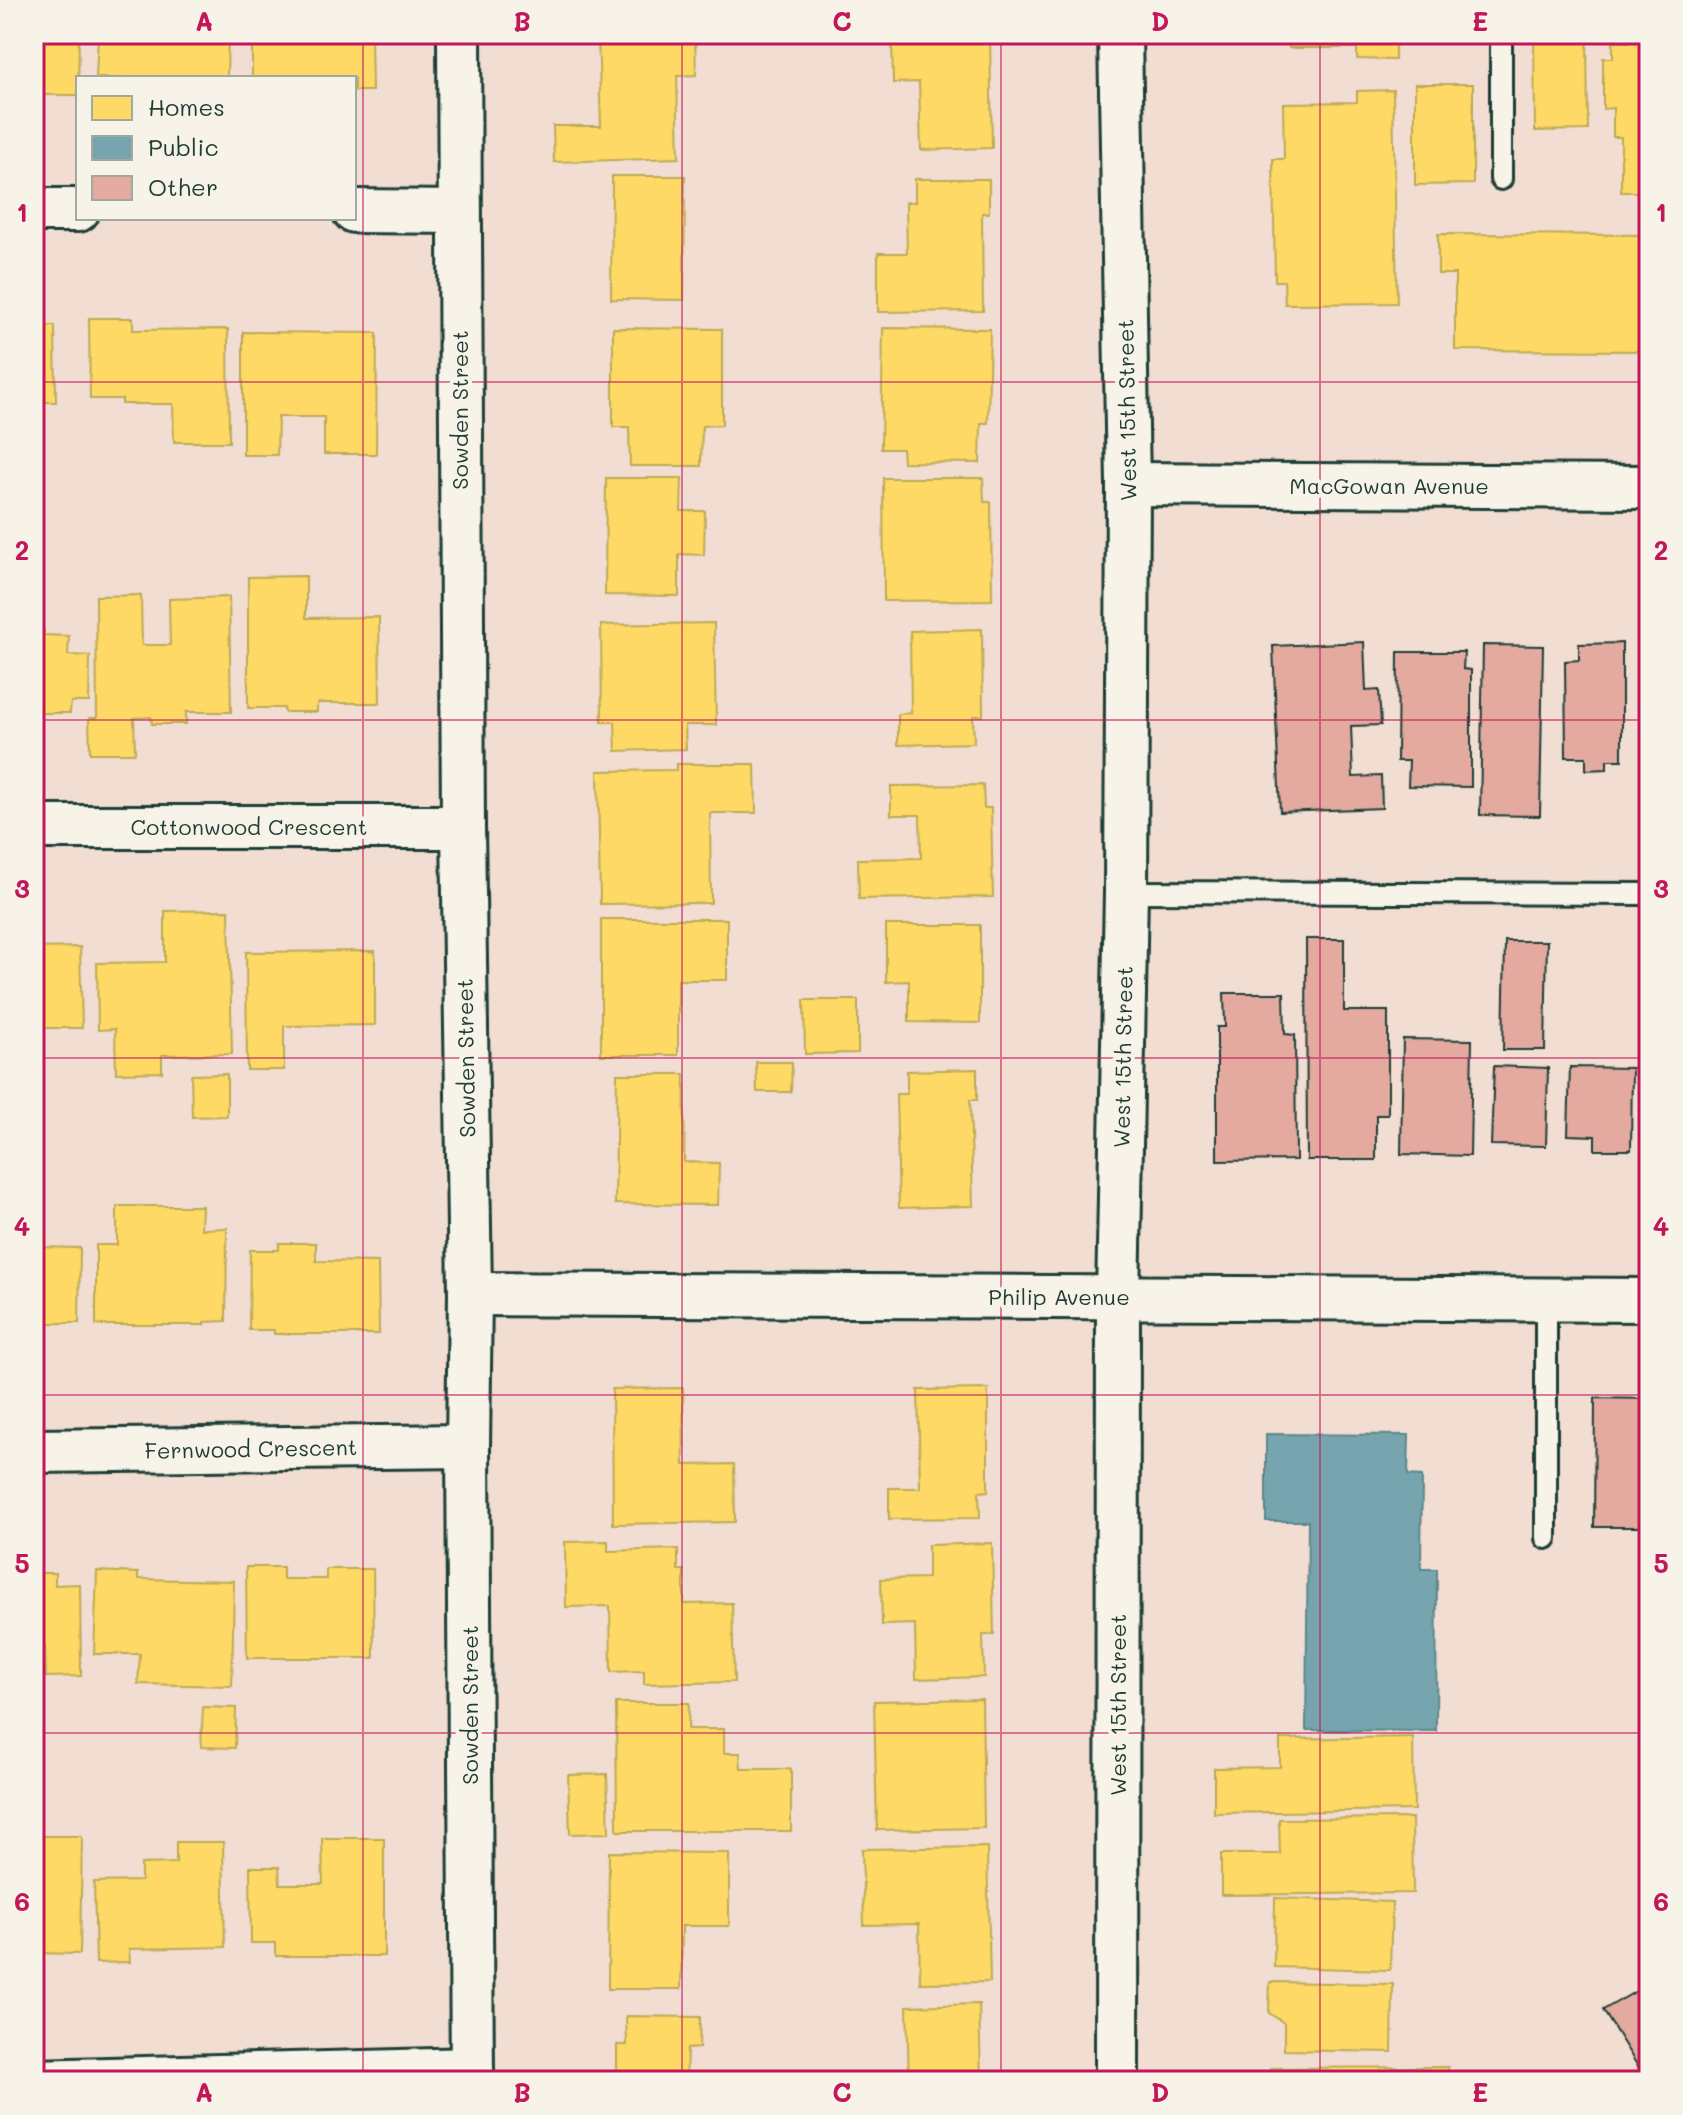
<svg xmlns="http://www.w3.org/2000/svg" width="1683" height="2115" viewBox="0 0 1683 2115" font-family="Mali,sans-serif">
<rect width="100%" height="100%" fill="#f1ddd2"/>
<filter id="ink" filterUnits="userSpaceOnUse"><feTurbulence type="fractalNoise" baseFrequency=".0125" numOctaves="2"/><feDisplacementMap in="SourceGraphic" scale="16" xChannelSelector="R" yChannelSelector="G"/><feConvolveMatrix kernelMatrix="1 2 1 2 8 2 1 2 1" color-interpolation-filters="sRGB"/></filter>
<g filter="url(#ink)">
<g fill="#ffd966" stroke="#bcaa57" stroke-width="2">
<polygon points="34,34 79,34 78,95 34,95"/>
<polygon points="98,34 228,34 227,78 96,78"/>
<polygon points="252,34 371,34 372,91 354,91 354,78 252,78"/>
<polygon points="598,34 695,34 696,75 677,76 679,158 554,162 553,126 601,126"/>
<polygon points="1289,34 1395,34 1395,60 1357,59 1357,48 1289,48"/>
<polygon points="1534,34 1587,34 1588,130 1535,131"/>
<polygon points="1632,34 1649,34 1649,192 1621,192 1621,137 1613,137 1613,108 1603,109 1603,58 1613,58 1613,42 1632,42"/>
<polygon points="990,35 992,148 921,150 919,82 893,83 892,36"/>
<polygon points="1415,84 1473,84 1473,184 1415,185"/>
<polygon points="1393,90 1397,303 1285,304 1284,281 1275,281 1273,159 1284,159 1283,103 1357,102 1357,91"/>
<polygon points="612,176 685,176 684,300 611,299"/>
<polygon points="915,179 989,179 989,213 982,213 983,311 878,312 878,253 907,253 906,202 915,202"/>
<polygon points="1438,234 1649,235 1649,351 1455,350 1455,274 1438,274"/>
<polygon points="89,318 133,318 133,330 228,329 229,442 174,442 173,404 122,404 122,399 90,399"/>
<polygon points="34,326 55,326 56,402 34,402"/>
<polygon points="613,328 722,329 722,425 702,426 701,466 630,466 629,427 613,427"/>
<polygon points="883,328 990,329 988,423 981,423 980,463 903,462 902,449 881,449"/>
<polygon points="243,332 377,333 376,454 324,454 324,417 278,417 277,455 243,455"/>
<polygon points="606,478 682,478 681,511 705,511 704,555 679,554 679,596 605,595"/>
<polygon points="883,478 983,478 984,502 991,502 992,600 884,601"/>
<polygon points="306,576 306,618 379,617 380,703 317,703 317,712 284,712 284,708 248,708 248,577"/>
<polygon points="141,595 142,645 170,645 169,599 229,597 231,712 186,712 186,724 152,724 151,717 134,718 135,753 90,753 89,718 97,718 96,596"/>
<polygon points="714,623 716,725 685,725 686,749 616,751 615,722 602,722 601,625"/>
<polygon points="982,629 983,716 973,716 974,743 898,745 898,714 911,713 910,631"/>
<polygon points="34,630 44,630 43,635 69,636 68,655 90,656 89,702 71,702 70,713 35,713"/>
<polygon points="676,764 755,764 756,813 710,813 711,903 600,904 598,771 676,770"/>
<polygon points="983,785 984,808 991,808 993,897 859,899 858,859 921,858 920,815 891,815 891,786"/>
<polygon points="229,910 232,1054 162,1055 162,1072 116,1073 115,1029 98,1030 97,963 165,962 165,911"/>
<polygon points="601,919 727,919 727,980 678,980 678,1055 601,1055"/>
<polygon points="886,925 980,925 980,1023 909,1022 909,981 886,982"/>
<polygon points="80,947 82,1028 34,1028 34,948"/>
<polygon points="375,951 375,1025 284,1026 284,1070 247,1070 246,952"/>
<polygon points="804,1000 858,1000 858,1053 805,1054"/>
<polygon points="756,1062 792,1062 791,1092 757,1092"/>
<polygon points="977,1069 977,1100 970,1100 973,1206 899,1208 896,1094 907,1094 907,1071"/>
<polygon points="227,1074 227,1116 192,1117 191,1075"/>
<polygon points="617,1074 685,1074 684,1162 719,1163 718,1205 615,1204"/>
<polygon points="117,1206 202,1206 201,1229 227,1228 226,1321 204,1322 204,1325 96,1325 96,1245 117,1245"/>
<polygon points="279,1243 316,1243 316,1261 378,1262 379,1334 274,1334 274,1330 249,1330 250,1250 279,1250"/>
<polygon points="34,1247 80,1248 79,1323 34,1323"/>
<polygon points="683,1388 684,1465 734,1464 735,1522 613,1524 612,1389"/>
<polygon points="988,1389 988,1491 979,1492 980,1518 889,1519 889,1488 920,1488 918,1390"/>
<polygon points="608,1541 608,1551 678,1549 678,1570 684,1570 684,1604 732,1603 734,1682 644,1684 644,1671 611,1672 610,1606 566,1607 565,1542"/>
<polygon points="992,1543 994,1635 983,1635 984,1677 916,1679 915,1624 882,1625 881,1579 928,1578 928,1545"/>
<polygon points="246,1567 283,1567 283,1579 326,1579 326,1569 373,1569 374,1658 247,1658"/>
<polygon points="97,1571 138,1573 138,1579 234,1581 232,1686 138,1684 140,1654 94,1654"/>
<polygon points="34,1573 55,1573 55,1585 80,1584 81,1676 46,1677 45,1645 34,1645"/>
<polygon points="982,1699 984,1828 877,1830 874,1701"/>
<polygon points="616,1703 689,1703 688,1729 724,1729 724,1753 740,1753 741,1769 791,1769 791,1831 617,1831"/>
<polygon points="203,1707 236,1708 235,1748 201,1747"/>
<polygon points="1413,1737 1414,1810 1214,1813 1214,1768 1280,1767 1280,1739"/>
<polygon points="607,1774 609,1833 570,1834 568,1775"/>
<polygon points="1412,1818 1413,1893 1221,1895 1221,1854 1280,1854 1279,1819"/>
<polygon points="34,1836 82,1836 80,1954 34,1953"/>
<polygon points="322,1838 384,1838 384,1956 276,1956 276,1943 251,1943 250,1867 279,1867 280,1884 323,1884"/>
<polygon points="176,1842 223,1842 225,1947 129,1949 130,1962 96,1963 94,1882 141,1881 141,1864 176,1863"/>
<polygon points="987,1847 990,1982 920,1983 919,1924 864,1925 862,1849"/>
<polygon points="609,1852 729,1853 729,1926 682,1926 681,1989 608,1989"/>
<polygon points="1275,1898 1392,1902 1390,1970 1274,1967"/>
<polygon points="1270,1982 1393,1984 1392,2052 1284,2050 1284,2023 1269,2013"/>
<polygon points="979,2004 981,2081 909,2081 907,2006"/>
<polygon points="626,2016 700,2017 699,2048 687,2049 686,2081 617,2081 617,2045 627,2045"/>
<polygon points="1448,2067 1448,2081 1270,2081 1270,2068"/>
</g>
<polygon fill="#76a5af" stroke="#5c868a" stroke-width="2" points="1266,1434 1409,1435 1408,1475 1422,1476 1421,1569 1437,1569 1436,1731 1306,1730 1308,1521 1266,1521"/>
<g fill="#e4aaa0" stroke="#1f3d34" stroke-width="2">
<polygon points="1364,642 1366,691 1379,690 1381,725 1351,726 1353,777 1381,776 1382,808 1280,812 1273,646"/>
<polygon points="1622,643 1622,760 1607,760 1607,769 1586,770 1586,757 1566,757 1565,661 1579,660 1579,644"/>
<polygon points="1483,645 1543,646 1540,816 1480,815"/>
<polygon points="1398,652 1464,652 1463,669 1471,670 1471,787 1408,786 1409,761 1397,761"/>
<polygon points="1649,664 1649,767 1643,768 1640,665"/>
<polygon points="1306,939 1344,939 1344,1011 1388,1011 1388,1115 1376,1115 1376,1160 1307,1160"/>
<polygon points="1505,941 1547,941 1545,1050 1503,1050"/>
<polygon points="1224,993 1284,993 1285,1034 1295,1035 1296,1160 1217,1161 1217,1027 1225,1027"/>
<polygon points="1649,1030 1649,1156 1645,1157 1639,1031"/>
<polygon points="1403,1039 1472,1040 1470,1156 1401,1154"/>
<polygon points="1494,1066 1548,1068 1546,1146 1491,1145"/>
<polygon points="1570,1067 1632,1068 1631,1150 1595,1150 1595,1136 1568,1135"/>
<polygon points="1595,1398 1649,1399 1649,1527 1594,1527"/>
<polygon points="1649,1984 1649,2081 1647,2081 1603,2010"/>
</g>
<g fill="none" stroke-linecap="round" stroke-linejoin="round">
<g stroke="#1f3d34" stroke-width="26">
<g id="service">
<polyline points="1501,179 1501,34"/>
<polyline points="1126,892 1649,894"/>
<polyline points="1546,1300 1546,1538"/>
</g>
</g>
<g stroke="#1f3d34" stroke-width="48">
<g id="minor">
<polyline points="459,34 463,827 470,1294 468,1446 472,2081"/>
<polyline points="34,210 78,210"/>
<polyline points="354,211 459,212"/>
<polyline points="1128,484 1649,487"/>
<polyline points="34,827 463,827"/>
<polyline points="470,1294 1649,1300"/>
<polyline points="34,1451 468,1446"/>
<polyline points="34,2081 472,2069"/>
<polyline points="1117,2081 1118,1298 1126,892 1128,484 1120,34"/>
</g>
</g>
<use href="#service" stroke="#f7f3e8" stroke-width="20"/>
<use href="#minor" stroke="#f7f3e8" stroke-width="42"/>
</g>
</g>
<path fill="none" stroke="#c2185b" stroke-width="2" stroke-opacity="0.55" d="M 363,34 L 363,2081M 682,34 L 682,2081M 1001,34 L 1001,2081M 1320,34 L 1320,2081M 34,382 L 1649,382M 34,720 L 1649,720M 34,1058 L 1649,1058M 34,1395 L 1649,1395M 34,1733 L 1649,1733"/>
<g text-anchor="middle" stroke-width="8" stroke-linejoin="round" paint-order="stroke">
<g font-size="22" fill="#1f3d34" stroke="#f7f3e8">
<text transform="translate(460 410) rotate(-90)" y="8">Sowden Street</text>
<text transform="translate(1127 410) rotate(-91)" y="8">West 15th Street</text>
<text x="1389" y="494">MacGowan Avenue</text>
<text x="249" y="835">Cottonwood Crescent</text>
<text transform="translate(1123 1057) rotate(-89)" y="8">West 15th Street</text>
<text transform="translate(466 1058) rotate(-91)" y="8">Sowden Street</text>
<text x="1059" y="1305">Philip Avenue</text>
<text transform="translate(251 1449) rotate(-1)" y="8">Fernwood Crescent</text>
<text transform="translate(470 1705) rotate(-90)" y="8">Sowden Street</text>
<text transform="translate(1118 1705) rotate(-90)" y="8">West 15th Street</text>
</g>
</g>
<rect width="1683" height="2115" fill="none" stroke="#f7f3e8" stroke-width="88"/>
<rect x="76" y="76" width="280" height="144" fill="#f7f3e8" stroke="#a1aaa0" stroke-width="2"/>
<rect x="92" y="96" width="40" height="24" fill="#ffd966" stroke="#a1aaa0" stroke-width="2"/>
<text x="148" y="116" font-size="24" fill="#1f3d34">Homes</text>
<rect x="92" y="136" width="40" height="24" fill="#76a5af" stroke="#a1aaa0" stroke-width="2"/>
<text x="148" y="156" font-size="24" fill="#1f3d34">Public</text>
<rect x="92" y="176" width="40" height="24" fill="#e4aaa0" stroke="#a1aaa0" stroke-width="2"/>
<text x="148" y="196" font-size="24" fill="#1f3d34">Other</text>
<rect x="44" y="44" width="1595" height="2027" fill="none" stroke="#c2185b" stroke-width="3"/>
<g font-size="26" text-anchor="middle" font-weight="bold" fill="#c2185b">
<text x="204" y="31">A</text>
<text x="522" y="31">B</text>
<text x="842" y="31">C</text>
<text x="1160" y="31">D</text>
<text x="1480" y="31">E</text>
<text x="22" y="222">1</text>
<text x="1661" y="222">1</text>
<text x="22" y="560">2</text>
<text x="1661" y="560">2</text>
<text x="22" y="898">3</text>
<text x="1661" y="898">3</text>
<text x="22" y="1236">4</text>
<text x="1661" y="1236">4</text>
<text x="22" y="1573">5</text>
<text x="1661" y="1573">5</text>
<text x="22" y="1911">6</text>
<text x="1661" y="1911">6</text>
<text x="204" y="2102">A</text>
<text x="522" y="2102">B</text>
<text x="842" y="2102">C</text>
<text x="1160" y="2102">D</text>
<text x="1480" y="2102">E</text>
</g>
</svg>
